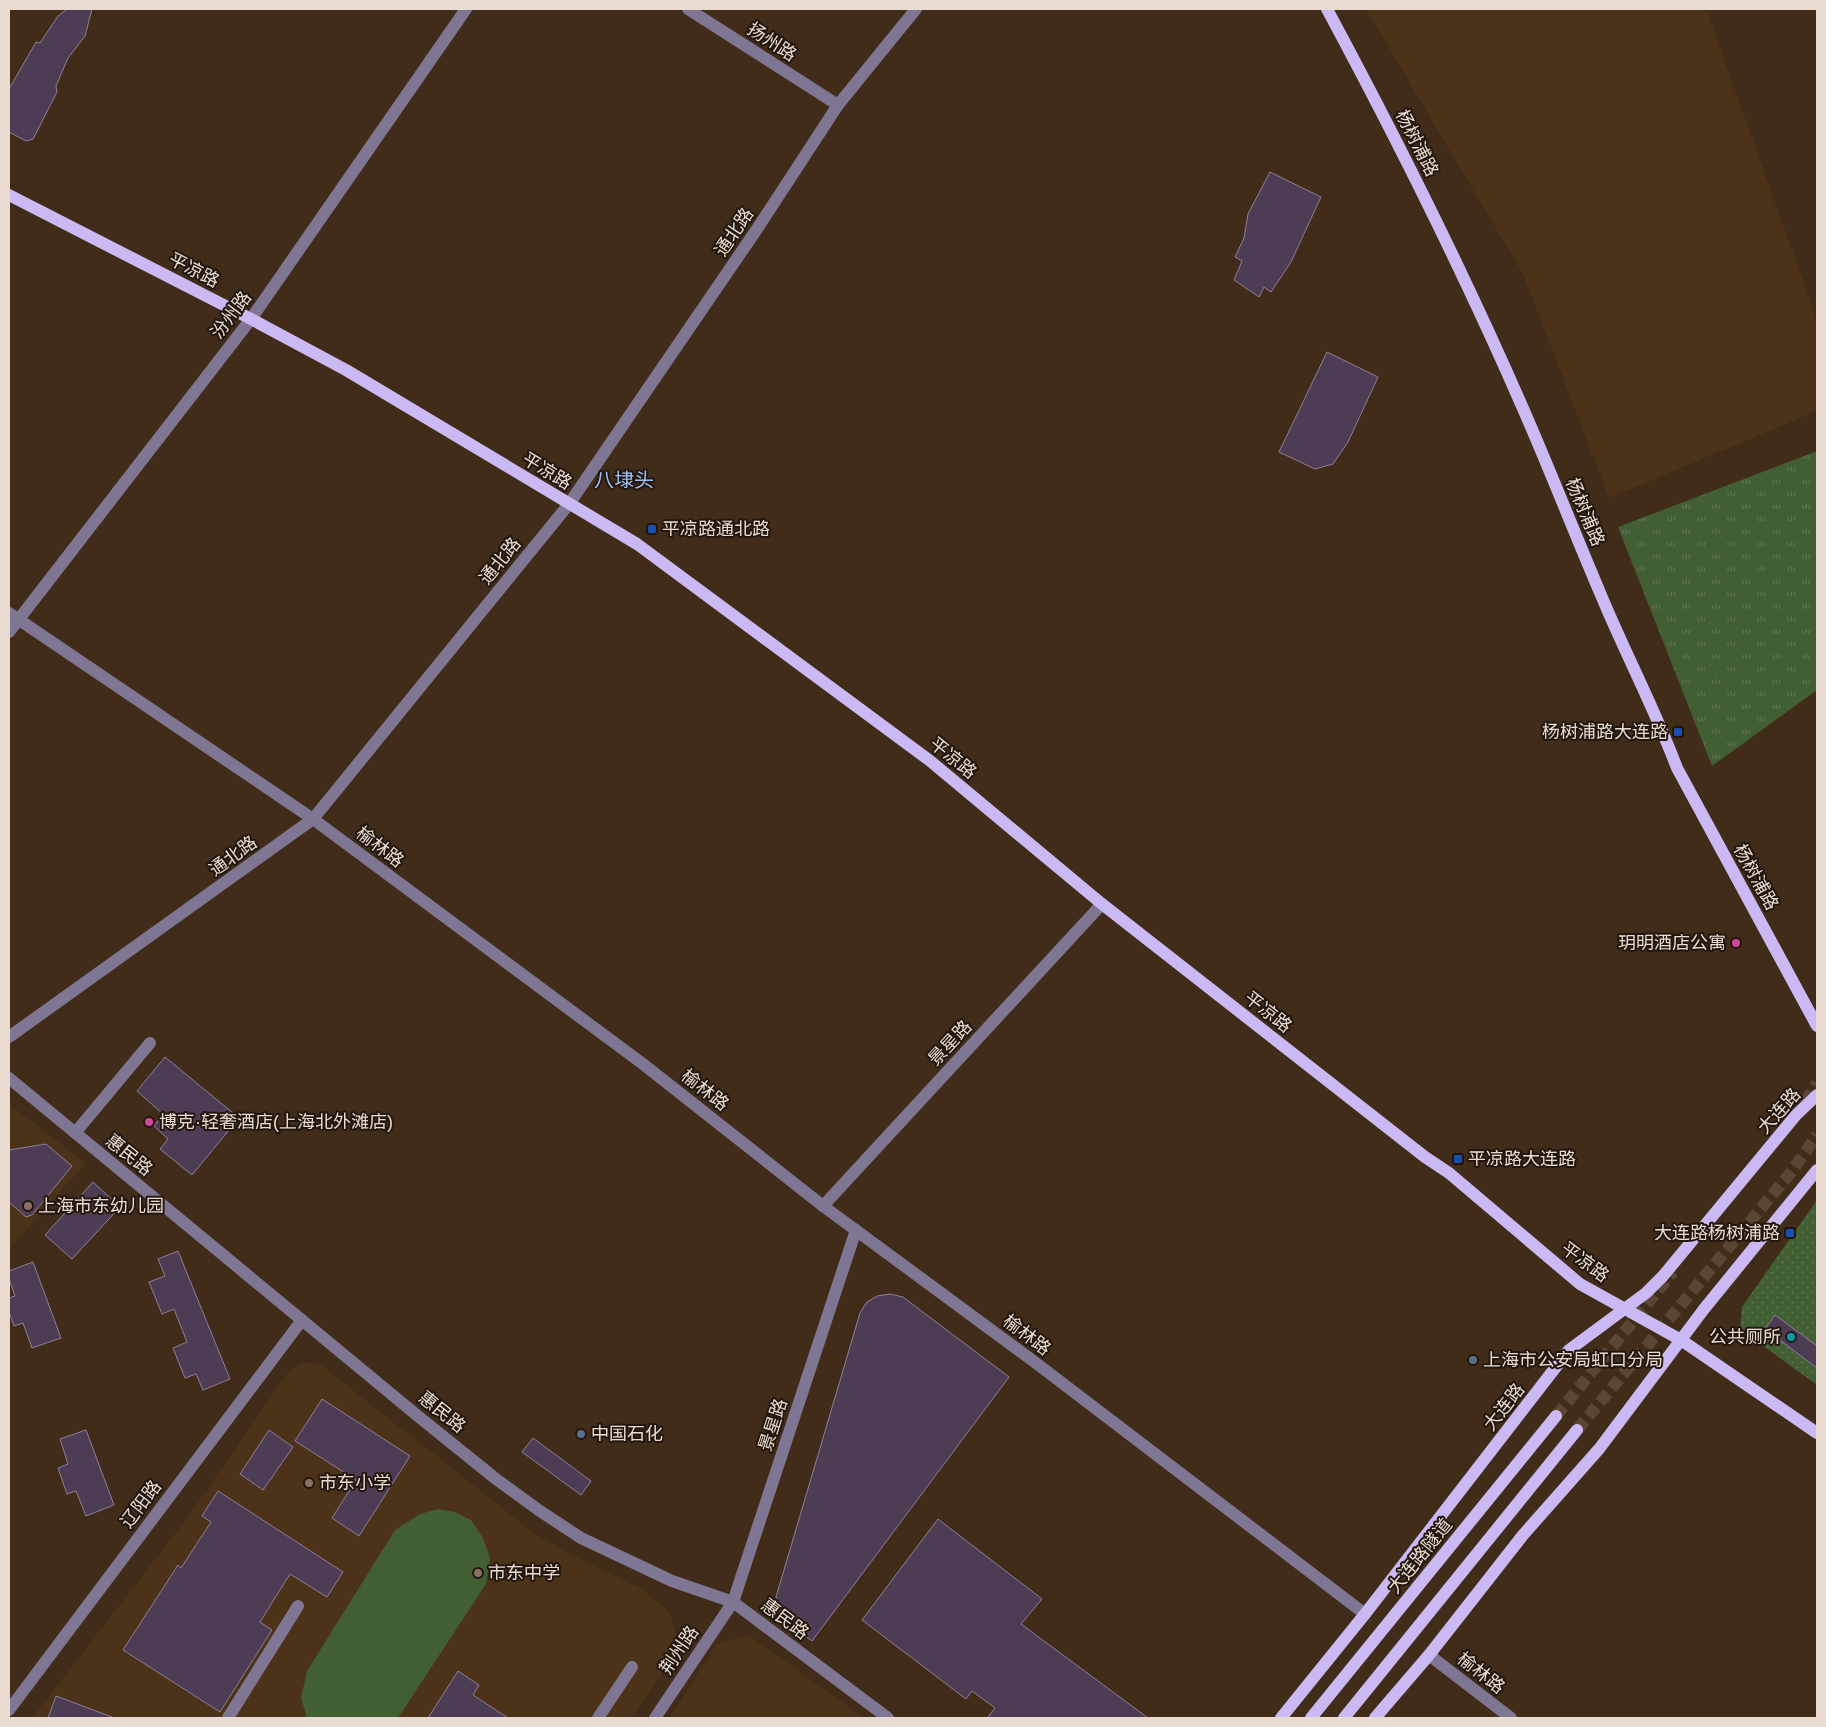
<svg xmlns="http://www.w3.org/2000/svg" width="1826" height="1727" viewBox="0 0 1826 1727" font-family="Helvetica,'Noto Sans SC',sans-serif">
<defs>
<pattern id="grass-tufts" width="24" height="20" patternUnits="userSpaceOnUse" patternTransform="scale(1.25)"><rect width="24" height="20" fill="#425e33"/><path d="M3 7l-1-3M5 7V3M7 7l1-3M15 17l-1-3M17 17v-4M19 17l1-3" fill="none" stroke="#5d7450"/></pattern>
<pattern id="park-dots" width="8" height="8" patternUnits="userSpaceOnUse" patternTransform="scale(1.25)"><rect width="8" height="8" fill="#425e33"/><path d="M2 2h.1M6 6h.1" fill="none" stroke="#5d7450" stroke-width="1.8" stroke-linecap="round"/></pattern>
</defs>
<rect width="100%" height="100%" fill="#412c19"/>
<g fill="#4c3219">
<polygon points="1366,9 1706,9 1817,320 1817,411 1609,498 1523,274"/>
<polygon points="9,1104 86,1163 9,1249"/>
<polygon points="307,1362 321,1365 534,1533 574,1556 642,1589 669,1611 680,1647 632,1718 32,1718 188,1517 290,1369"/>
<polygon points="749,1635 864,1718 669,1718 717,1644"/>
</g>
<polygon fill="url(#grass-tufts)" points="1817,451 1817,690 1712,766 1618,527"/>
<polygon fill="url(#park-dots)" points="1817,1200 1817,1385 1740,1329 1742,1307"/>
<polygon fill="#425e33" points="438,1509 455,1512 471,1520 483,1538 490,1558 486,1584 398,1718 307,1718 301,1698 307,1671 395,1530 420,1514"/>
<g fill="#4d3d54" stroke="#907e98">
<polygon points="67,9 92,9 85,36 68,58 56,86 57,92 33,139 26,141 9,132 9,89 36,42 40,43 58,16"/>
<polygon points="1270,172 1321,197 1291,262 1271,292 1264,287 1259,297 1234,280 1242,261 1235,257 1244,238 1248,214"/>
<polygon points="1327,352 1378,377 1348,442 1333,464 1315,469 1279,452"/>
<polygon points="165,1057 239,1118 192,1175 160,1149 168,1139 154,1126 163,1114 137,1091"/>
<polygon points="46,1144 72,1166 32,1215 26,1217 9,1202 9,1150"/>
<polygon points="93,1182 120,1207 72,1259 45,1235"/>
<polygon points="178,1251 230,1379 203,1390 196,1374 185,1378 173,1348 187,1342 174,1309 162,1314 149,1282 165,1276 158,1259"/>
<polygon points="33,1262 61,1338 32,1348 23,1323 14,1326 9,1312 9,1298 15,1296 9,1279 9,1271"/>
<polygon points="890,1294 903,1297 1009,1377 812,1641 787,1622 779,1609 776,1597 860,1313 867,1302 877,1296"/>
<polygon points="1775,1315 1817,1346 1817,1368 1765,1329"/>
<polygon points="322,1399 410,1456 359,1536 332,1518 356,1480 295,1441"/>
<polygon points="86,1430 114,1505 86,1516 76,1491 67,1494 58,1468 68,1464 60,1439"/>
<polygon points="269,1430 293,1447 263,1490 240,1474"/>
<polygon points="533,1438 591,1481 581,1495 522,1452"/>
<polygon points="218,1491 343,1572 327,1597 290,1574 260,1622 272,1630 220,1712 123,1650 178,1565 181,1568 211,1522 202,1516"/>
<polygon points="938,1519 1042,1599 1021,1624 1148,1718 987,1718 995,1708 972,1691 966,1699 862,1620"/>
<polygon points="458,1671 479,1685 473,1695 508,1718 428,1718"/>
<polygon points="56,1696 112,1717 111,1718 48,1718"/>
</g>
<g fill="none" stroke-linecap="round" stroke-linejoin="round">
<g stroke="#5a4634" stroke-width="12" stroke-dasharray="12 6" stroke-linecap="butt">
<polyline points="1805,1102 1817,1083"/>
<polyline points="1556,1416 1673,1272"/>
<polyline points="1577,1430 1792,1171 1817,1135"/>
</g>
<g stroke="#7e7692" stroke-width="12">
<polyline points="688,9 838,105"/>
<polyline points="9,613 313,819 643,1064 823,1206 1032,1360 1365,1614"/>
<polyline points="9,632 251,319 466,9"/>
<polyline points="9,1037 313,819 569,504 757,229 838,105 916,9"/>
<polyline points="9,1078 418,1416 496,1479 540,1511 581,1538 634,1563 672,1581 733,1602 888,1718"/>
<polyline points="75,1133 150,1043"/>
<polyline points="823,1206 1102,904"/>
<polyline points="1429,1655 1511,1718"/>
<polyline points="9,1710 302,1320"/>
<polyline points="228,1718 298,1606"/>
<polyline points="598,1718 632,1667"/>
<polyline points="655,1718 733,1602 856,1230"/>
</g>
<g stroke="#cbb9f3" stroke-width="12">
<path d="M 1327,9 C 1398,141 1465,275 1525,413 C 1551,473 1575,534 1601,595 C 1625,653 1655,709 1677,768 L 1817,1026"/>
<polyline points="9,195 251,319 346,370 637,544 929,760 1102,904 1425,1157 1449,1173 1580,1284 1681,1340 1817,1433"/>
<polyline points="1281,1718 1365,1614 1569,1350 1646,1293 1663,1276 1796,1115 1817,1095"/>
<polyline points="1311,1718 1556,1416"/>
<polyline points="1344,1718 1577,1430"/>
<polyline points="1375,1718 1429,1655 1523,1535 1599,1449 1704,1309 1817,1170"/>
</g>
</g>
<g fill="#1a4fb4" stroke="#21170f" stroke-width="2">
<rect x="647" y="524" width="10" height="10" rx="2.5"/>
<rect x="1673" y="727" width="10" height="10" rx="2.5"/>
<rect x="1453" y="1154" width="10" height="10" rx="2.5"/>
<rect x="1785" y="1228" width="10" height="10" rx="2.5"/>
</g>
<g fill="#d1479c" stroke="#21170f" stroke-width="2">
<circle cx="1736" cy="943" r="5"/>
<circle cx="149" cy="1122" r="5"/>
</g>
<g fill="#8d6e63" stroke="#21170f" stroke-width="2">
<circle cx="28" cy="1206" r="5"/>
<circle cx="309" cy="1483" r="5"/>
<circle cx="478" cy="1573" r="5"/>
</g>
<circle fill="#0f9aa8" stroke="#21170f" stroke-width="2" cx="1791" cy="1337" r="5"/>
<g fill="#5c6f8a" stroke="#21170f" stroke-width="2">
<circle cx="1473" cy="1360" r="5"/>
<circle cx="581" cy="1434" r="5"/>
</g>
<g text-anchor="middle" stroke-width="4" stroke-linejoin="round" paint-order="stroke">
<g font-size="18" fill="#e9dbd0" stroke="#21170f">
<text transform="translate(772 42) rotate(33)" y="6">扬州路</text>
<text transform="translate(1417 143) rotate(63)" y="6">杨树浦路</text>
<text transform="translate(734 232) rotate(-56)" y="6">通北路</text>
<text transform="translate(194 270) rotate(27)" y="6">平凉路</text>
<text transform="translate(231 315) rotate(-53)" y="6">汾州路</text>
<text transform="translate(547 471) rotate(31)" y="6">平凉路</text>
<text transform="translate(1585 512) rotate(67)" y="6">杨树浦路</text>
<text transform="translate(500 561) rotate(-51)" y="6">通北路</text>
<text transform="translate(953 758) rotate(39)" y="6">平凉路</text>
<text transform="translate(380 847) rotate(37)" y="6">榆林路</text>
<text transform="translate(233 856) rotate(-36)" y="6">通北路</text>
<text transform="translate(1756 877) rotate(61)" y="6">杨树浦路</text>
<text transform="translate(1268 1012) rotate(38)" y="6">平凉路</text>
<text transform="translate(950 1043) rotate(-47)" y="6">景星路</text>
<text transform="translate(705 1090) rotate(38)" y="6">榆林路</text>
<text transform="translate(1779 1111) rotate(-48)" y="6">大连路</text>
<text transform="translate(129 1155) rotate(39)" y="6">惠民路</text>
<text transform="translate(1585 1262) rotate(36)" y="6">平凉路</text>
<text transform="translate(1027 1335) rotate(37)" y="6">榆林路</text>
<text transform="translate(1504 1407) rotate(-52)" y="6">大连路</text>
<text transform="translate(442 1412) rotate(39)" y="6">惠民路</text>
<text transform="translate(773 1425) rotate(-72)" y="6">景星路</text>
<text transform="translate(141 1504) rotate(-53)" y="6">辽阳路</text>
<text transform="translate(1420 1556) rotate(-51)" y="6">大连路隧道</text>
<text transform="translate(785 1619) rotate(37)" y="6">惠民路</text>
<text transform="translate(679 1650) rotate(-56)" y="6">荆州路</text>
<text transform="translate(1481 1673) rotate(38)" y="6">榆林路</text>
</g>
<g font-size="18" fill="#e9dbd0" stroke="#21170f" text-anchor="start">
<text x="662" y="535">平凉路通北路</text>
<text x="1668" y="738" text-anchor="end">杨树浦路大连路</text>
<text x="1726" y="949" text-anchor="end">玥明酒店公寓</text>
<text x="159" y="1128">博克·轻奢酒店(上海北外滩店)</text>
<text x="1468" y="1165">平凉路大连路</text>
<text x="38" y="1212">上海市东幼儿园</text>
<text x="1780" y="1239" text-anchor="end">大连路杨树浦路</text>
<text x="1781" y="1343" text-anchor="end">公共厕所</text>
<text x="1483" y="1366">上海市公安局虹口分局</text>
<text x="591" y="1440">中国石化</text>
<text x="319" y="1489">市东小学</text>
<text x="488" y="1579">市东中学</text>
</g>
<g font-size="20" fill="#a2c0f3" stroke="#21170f">
<text x="624" y="487">八埭头</text>
</g>
</g>
<rect width="1826" height="1727" fill="none" stroke="#e9dbd0" stroke-width="20"/>
</svg>
